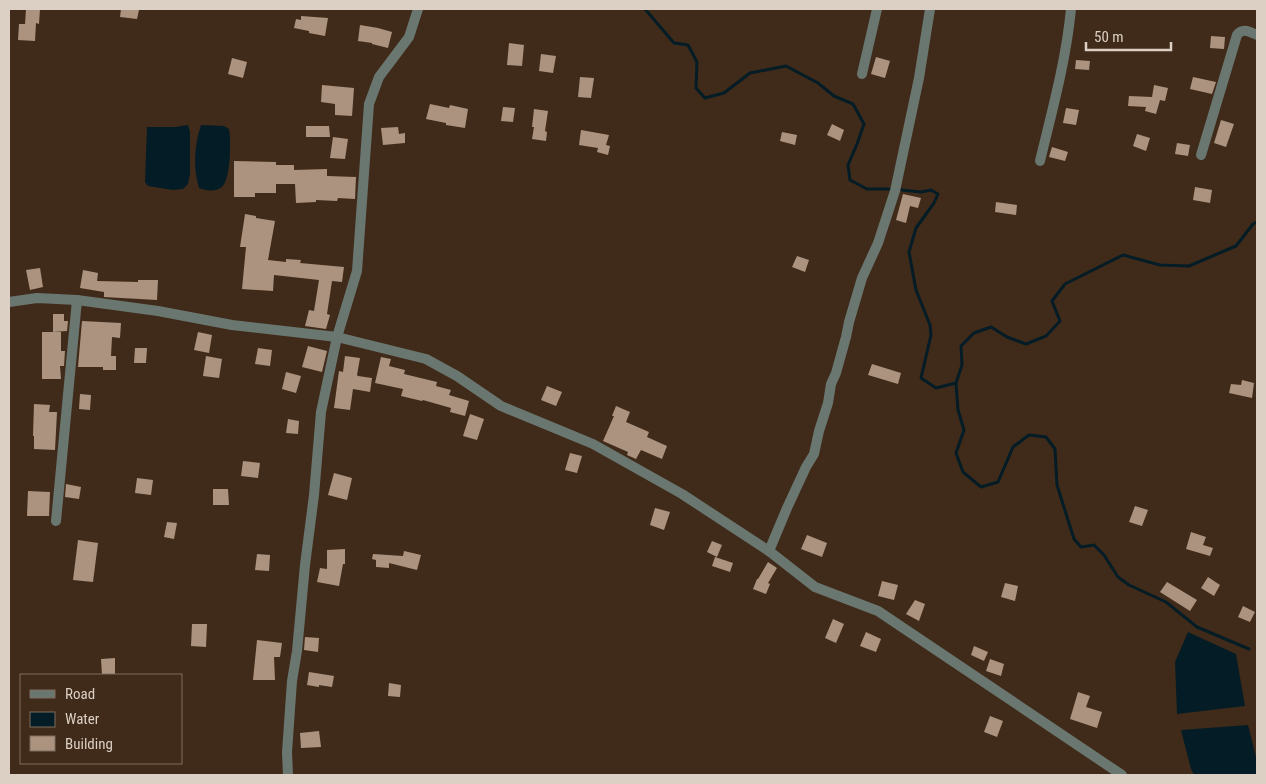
<svg xmlns="http://www.w3.org/2000/svg" width="1266" height="784" viewBox="0 0 1266 784" font-family="'Roboto Condensed',sans-serif">
<rect width="100%" height="100%" fill="#402b1a"/>
<g fill="#041c25">
<polygon points="188,125 190,132 190,174 188,184 183,189 173,190 148,186 145,182 147,127 175,127"/>
<path d="M 201,125 L 224,126 L 229,129 C 231,140 231,178 222,187 C 216,192 206,191 199,188 C 193,169 194,145 201,125 Z"/>
<polygon points="1188,632 1236,654 1245,706 1177,714 1175,662"/>
<polygon points="1248,725 1257,761 1257,775 1194,775 1191,769 1181,730"/>
</g>
<g fill="none" stroke-linecap="round" stroke-linejoin="round">
<g stroke="#041c25" stroke-width="3">
<polyline points="645,9 674,43 688,45 697,62 696,88 705,98 724,93 750,73 786,66 818,83 834,96 853,104 864,124 857,144 848,165 850,180 867,189 889,189"/>
<polyline points="902,190 921,192 931,190 938,194 934,203 916,228 909,252 916,290 930,325 931,335 921,378 936,388 956,383 962,365 961,346 974,333 991,327 1007,337 1026,344 1046,336 1060,321 1052,301 1065,284 1123,255 1160,265 1189,266 1236,246 1253,224 1257,222"/>
<polyline points="956,383 958,410 964,430 956,453 963,472 981,487 998,482 1013,447 1029,435 1046,437 1055,449 1057,485 1074,539 1081,547 1094,545 1104,555 1118,577 1129,585 1166,602 1197,627 1249,649"/>
</g>
</g>
<g fill="#ac937f">
<polygon points="26,9 40,9 39,24 36,23 35,41 18,40 19,24 25,24"/>
<polygon points="121,9 136,9 136,10 139,10 137,19 120,17"/>
<polygon points="301,16 328,18 325,36 309,33 309,31 294,28 296,19 301,20"/>
<polygon points="360,25 378,28 392,32 388,48 372,44 372,43 358,41"/>
<polygon points="1211,36 1225,37 1224,49 1210,48"/>
<polygon points="509,43 524,45 522,66 507,65"/>
<polygon points="541,54 556,56 553,73 539,71"/>
<polygon points="876,57 890,61 885,78 871,74"/>
<polygon points="232,58 247,62 243,78 228,74"/>
<polygon points="1076,60 1090,61 1089,70 1075,69"/>
<polygon points="580,77 594,78 591,98 578,97"/>
<polygon points="1193,77 1216,82 1212,94 1190,89"/>
<polygon points="322,85 354,88 352,116 335,115 335,104 321,102"/>
<polygon points="1154,85 1168,88 1165,101 1160,100 1156,114 1145,111 1146,107 1128,106 1129,96 1152,97"/>
<polygon points="430,104 449,108 450,105 468,109 465,128 446,125 446,123 426,119"/>
<polygon points="503,107 515,108 513,122 501,121"/>
<polygon points="1066,108 1079,110 1076,125 1063,123"/>
<polygon points="534,109 548,111 545,131 547,132 546,141 532,139 534,127 532,127"/>
<polygon points="1221,120 1234,124 1226,147 1214,143"/>
<polygon points="832,124 844,130 840,141 827,135"/>
<polygon points="306,126 329,126 330,137 306,137"/>
<polygon points="398,127 399,134 405,133 405,143 383,145 381,128"/>
<polygon points="581,130 609,135 606,145 610,146 608,155 597,152 598,148 579,145"/>
<polygon points="782,132 797,135 795,145 780,141"/>
<polygon points="1137,134 1150,138 1146,151 1133,146"/>
<polygon points="333,137 348,139 345,159 330,158"/>
<polygon points="1177,143 1190,145 1188,156 1175,154"/>
<polygon points="1052,147 1068,152 1065,161 1049,157"/>
<polygon points="234,161 276,162 276,165 294,165 294,170 327,169 327,176 356,177 355,199 338,198 337,201 316,200 316,202 296,203 295,184 276,184 276,193 255,193 255,197 234,197"/>
<polygon points="1195,187 1212,190 1210,203 1193,200"/>
<polygon points="903,194 921,198 918,208 910,206 906,223 896,220"/>
<polygon points="996,202 1017,205 1016,215 995,212"/>
<polygon points="245,214 256,216 256,218 275,221 268,260 286,262 286,259 301,260 300,263 344,267 342,282 332,281 327,314 330,315 326,329 305,326 309,310 314,311 319,280 274,275 273,291 242,289 246,247 240,247"/>
<polygon points="797,256 809,260 805,272 792,267"/>
<polygon points="40,268 43,287 30,290 26,270"/>
<polygon points="83,270 98,273 97,281 138,282 138,280 158,280 157,300 104,297 104,292 80,288"/>
<polygon points="53,314 64,314 64,321 68,321 67,331 53,332"/>
<polygon points="82,321 121,323 120,338 112,337 111,356 116,356 116,370 103,370 103,367 78,367"/>
<polygon points="42,332 61,332 61,351 65,351 64,366 60,366 61,379 42,379"/>
<polygon points="198,332 212,335 209,353 194,350"/>
<polygon points="308,346 327,351 322,372 302,367"/>
<polygon points="135,348 147,348 146,363 134,363"/>
<polygon points="258,348 272,350 270,366 255,364"/>
<polygon points="206,356 222,359 219,378 203,376"/>
<polygon points="345,356 360,358 357,375 358,376 372,378 370,392 353,389 350,410 334,408 339,371 343,372"/>
<polygon points="381,357 391,359 389,366 405,370 404,374 437,382 436,386 451,390 449,395 469,401 465,416 450,412 451,408 423,400 422,401 401,396 403,389 375,383"/>
<polygon points="872,364 901,373 898,384 868,375"/>
<polygon points="286,372 301,376 296,393 282,389"/>
<polygon points="1242,380 1254,383 1252,398 1229,393 1231,384 1241,385"/>
<polygon points="547,386 562,392 556,406 541,400"/>
<polygon points="80,394 91,395 90,410 79,409"/>
<polygon points="34,404 50,405 49,412 57,412 55,450 34,449 34,436 33,436"/>
<polygon points="616,406 630,412 626,422 649,432 647,437 667,446 662,459 641,450 636,459 627,455 628,452 603,441 614,416 612,416"/>
<polygon points="470,414 484,419 477,440 463,436"/>
<polygon points="288,419 299,421 298,434 286,433"/>
<polygon points="570,453 582,456 577,473 565,470"/>
<polygon points="243,461 260,463 258,478 241,476"/>
<polygon points="334,473 352,478 347,500 328,495"/>
<polygon points="137,478 153,480 151,495 135,493"/>
<polygon points="66,484 81,487 79,499 65,497"/>
<polygon points="213,489 228,489 229,505 213,505"/>
<polygon points="28,491 50,492 49,516 27,516"/>
<polygon points="1135,506 1148,510 1142,526 1129,522"/>
<polygon points="655,508 670,512 664,530 650,525"/>
<polygon points="167,522 177,523 174,539 164,537"/>
<polygon points="1191,532 1206,537 1203,545 1213,548 1210,556 1186,549"/>
<polygon points="807,535 827,543 822,557 801,549"/>
<polygon points="78,540 98,543 93,582 73,580"/>
<polygon points="712,541 722,545 717,557 707,552"/>
<polygon points="345,549 345,564 343,564 339,586 317,582 320,568 327,569 327,550"/>
<polygon points="404,551 421,555 417,570 389,563 389,568 376,567 376,560 372,559 373,554 403,556"/>
<polygon points="257,554 270,555 269,571 255,570"/>
<polygon points="715,557 733,563 730,572 712,566"/>
<polygon points="768,562 777,568 768,583 770,584 766,594 753,589 757,579 758,579"/>
<polygon points="1208,577 1220,585 1214,596 1201,588"/>
<polygon points="882,581 898,585 894,600 878,596"/>
<polygon points="1167,582 1197,600 1190,611 1160,592"/>
<polygon points="1005,583 1018,586 1015,601 1001,597"/>
<polygon points="915,600 925,604 919,621 906,614"/>
<polygon points="1243,606 1255,612 1250,622 1238,617"/>
<polygon points="833,619 844,624 836,643 825,638"/>
<polygon points="192,624 207,624 206,647 191,646"/>
<polygon points="866,632 881,639 876,652 860,646"/>
<polygon points="305,637 319,638 318,652 304,650"/>
<polygon points="257,640 282,643 280,657 274,657 275,680 253,680"/>
<polygon points="974,646 988,652 984,661 971,655"/>
<polygon points="115,658 115,675 102,675 101,659"/>
<polygon points="990,659 1004,664 1001,676 986,671"/>
<polygon points="309,672 334,676 332,687 319,685 319,687 307,685"/>
<polygon points="389,683 401,685 400,697 388,696"/>
<polygon points="1078,692 1090,696 1086,707 1102,712 1097,728 1070,719"/>
<polygon points="990,716 1003,721 997,737 984,732"/>
<polygon points="319,731 321,747 301,748 300,733"/>
</g>
<g fill="none" stroke-linecap="round" stroke-linejoin="round">
<g stroke="#6a7770" stroke-width="10">
<polyline points="862,74 877,9"/>
<path d="M 1201,155 L 1237,35 C 1243,27 1250,32 1257,35"/>
<path d="M 1040,161 C 1052,111 1066,61 1071,9"/>
<polyline points="9,302 37,298 77,300 158,311 232,325 337,337 426,359 457,376 501,406 593,444 682,494 769,551 815,587 878,611 1122,775"/>
<polyline points="56,521 77,300"/>
<polyline points="769,551 787,508 806,467 814,454 819,431 828,403 831,384 836,373 846,337 849,322 862,278 878,243 895,191 919,78 930,9"/>
<polyline points="288,775 287,752 292,681 297,651 305,565 314,495 321,412 337,337 357,271 369,104 379,77 409,37 418,9"/>
</g>
</g>
<rect width="1266" height="784" fill="none" stroke="#dccfc4" stroke-width="20"/>
<rect x="20" y="674" width="162" height="90" fill="#402b1a" stroke="#7e6d5e"/>
<rect x="30" y="690" width="25" height="8" fill="#6a7770" stroke="#7e6d5e"/>
<text x="65" y="699" font-size="15" fill="#dccfc4">Road</text>
<rect x="30" y="712" width="25" height="15" fill="#041c25" stroke="#7e6d5e"/>
<text x="65" y="724" font-size="15" fill="#dccfc4">Water</text>
<rect x="30" y="736" width="25" height="15" fill="#ac937f" stroke="#7e6d5e"/>
<text x="65" y="749" font-size="15" fill="#dccfc4">Building</text>
<path d="M1086 42v8h85v-8" fill="none" stroke="#dccfc4" stroke-width="2.5"/>
<text x="1094" y="42" font-size="15" fill="#dccfc4" stroke="#402b1a" stroke-width="4" paint-order="stroke">50 m</text>
</svg>
